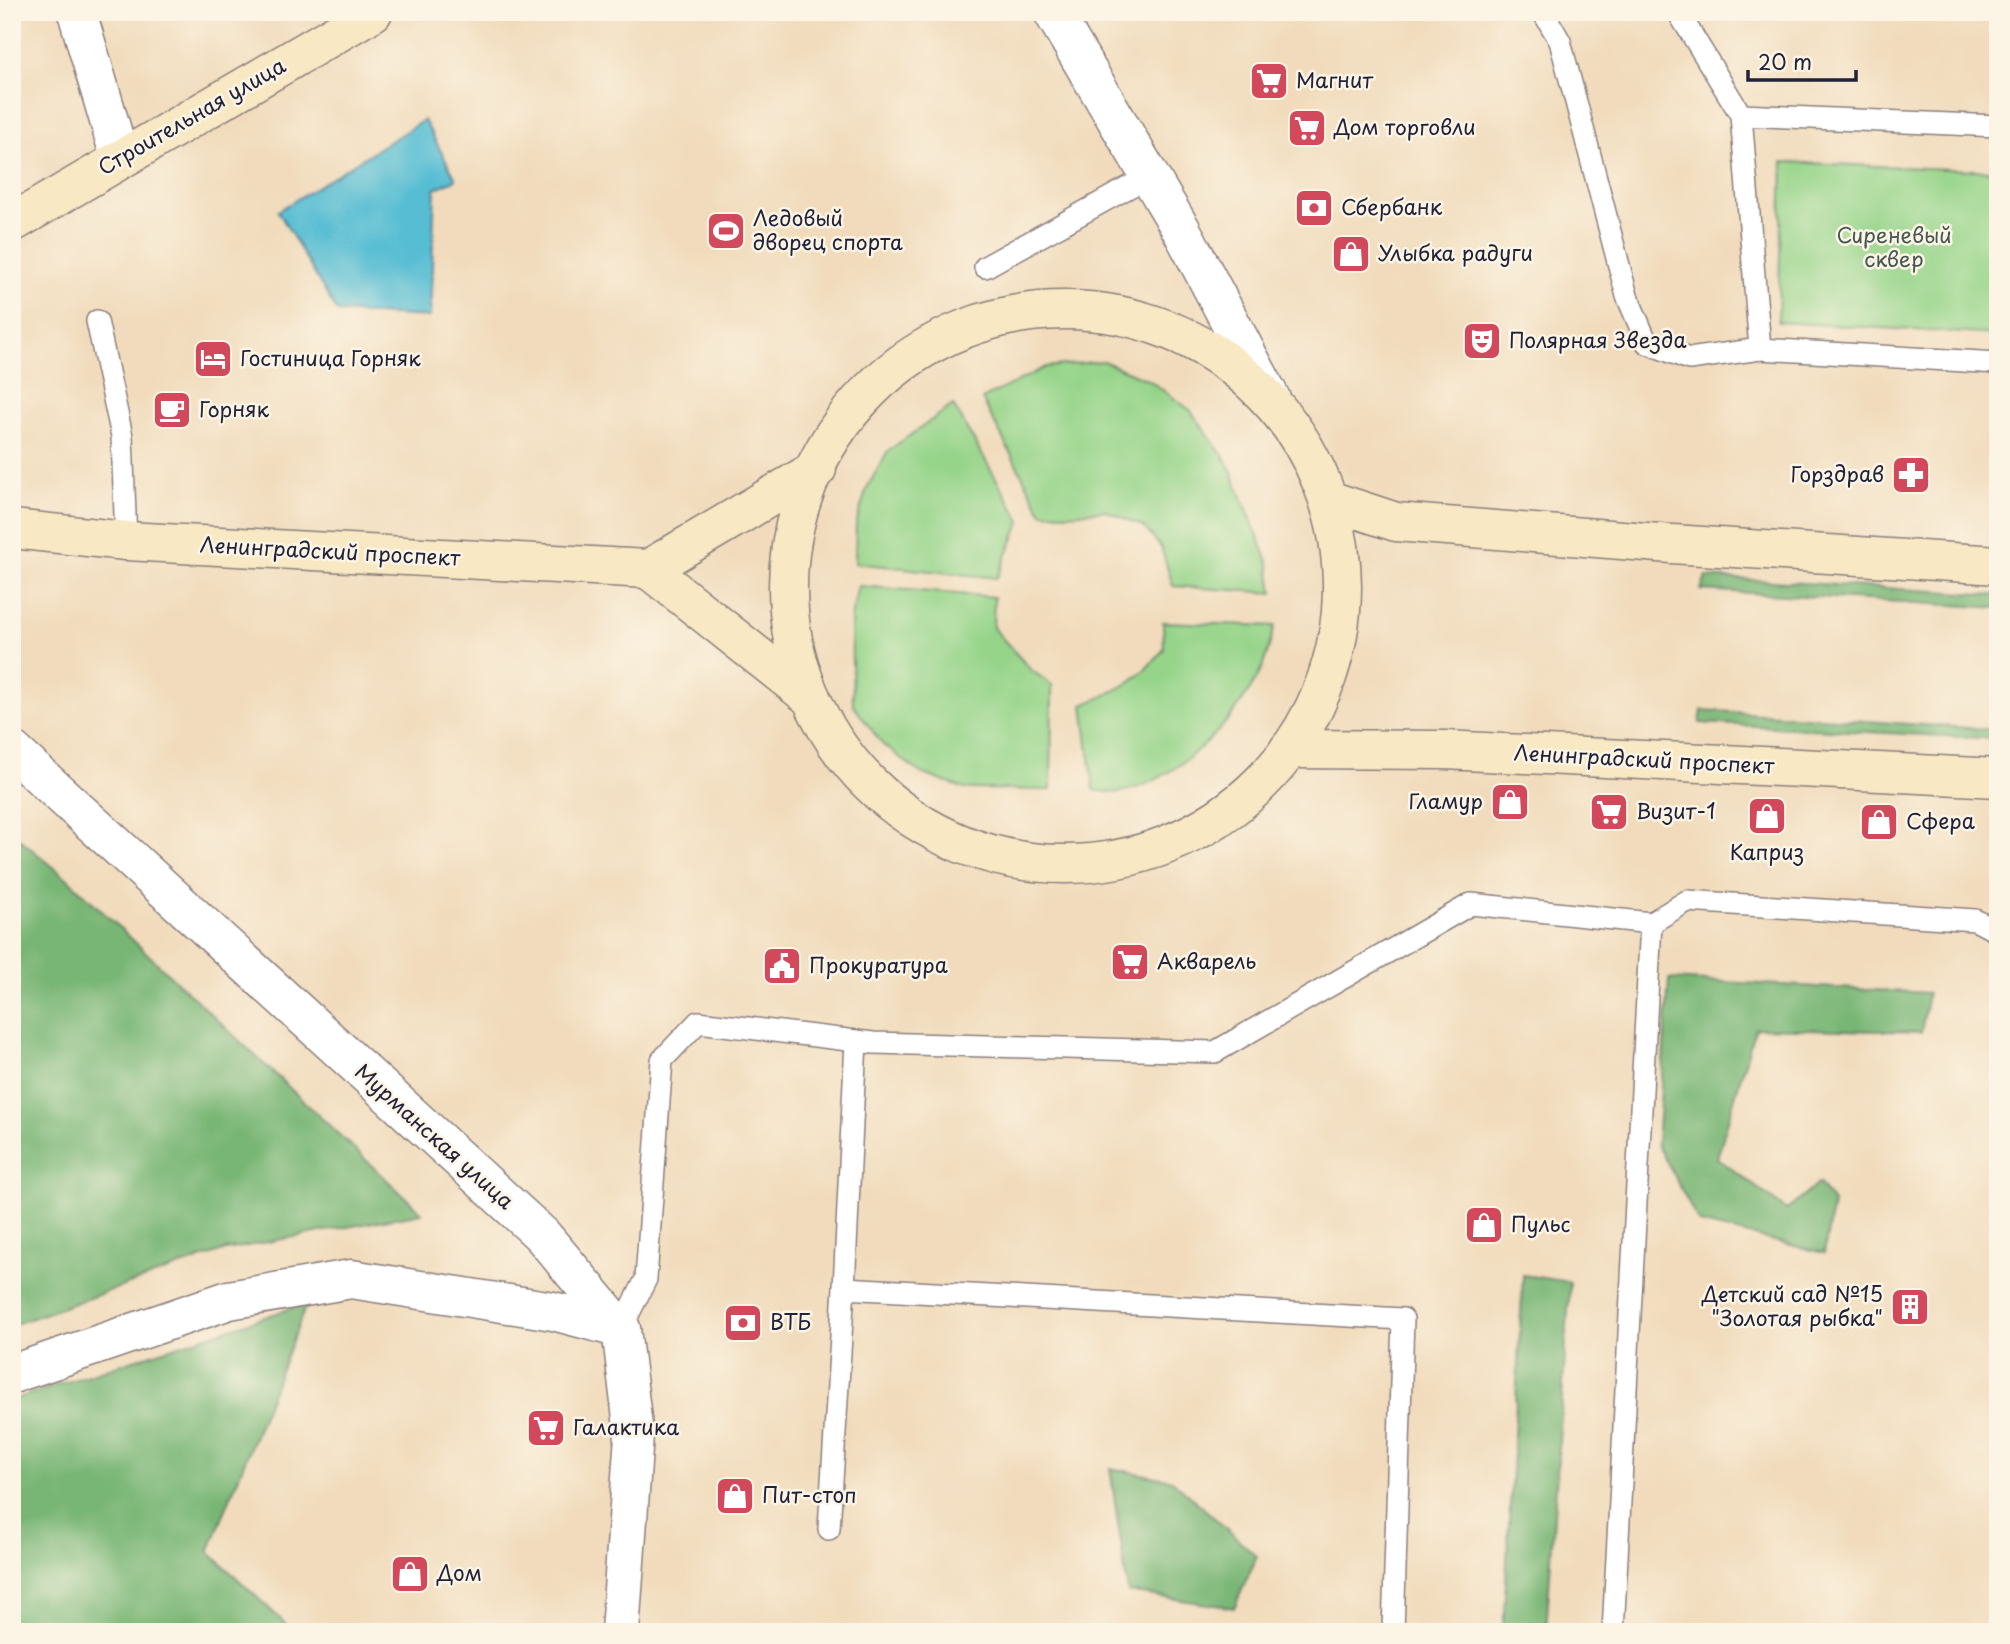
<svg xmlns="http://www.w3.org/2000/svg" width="2010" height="1644" viewBox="0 0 2010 1644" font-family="'Playpen Sans',sans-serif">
<rect width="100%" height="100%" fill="#fcf5e5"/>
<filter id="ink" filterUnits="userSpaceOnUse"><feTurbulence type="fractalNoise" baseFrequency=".0143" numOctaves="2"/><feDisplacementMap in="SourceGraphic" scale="14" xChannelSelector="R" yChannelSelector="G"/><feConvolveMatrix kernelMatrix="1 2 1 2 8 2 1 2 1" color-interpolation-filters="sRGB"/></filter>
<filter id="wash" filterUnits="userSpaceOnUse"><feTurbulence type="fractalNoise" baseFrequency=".00686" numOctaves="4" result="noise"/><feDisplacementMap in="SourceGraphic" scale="28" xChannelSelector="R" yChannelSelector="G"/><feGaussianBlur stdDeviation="1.57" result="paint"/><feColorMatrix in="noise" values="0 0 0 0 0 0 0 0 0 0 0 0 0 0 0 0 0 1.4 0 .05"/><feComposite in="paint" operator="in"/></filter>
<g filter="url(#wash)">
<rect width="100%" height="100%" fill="#f1dbbc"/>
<g fill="#95d489" stroke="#5c7b62" stroke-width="2">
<polygon points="1783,162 1998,171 1998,335 1778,322"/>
<polygon points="1103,361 1150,381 1190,410 1228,463 1269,564 1273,593 1173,586 1161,547 1143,526 1105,510 1069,514 1042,513 982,399 1046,367"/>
<polygon points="953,405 1021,521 997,578 855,563 856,524 867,488 888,451"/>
<polygon points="858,586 994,597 993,628 1031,670 1052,685 1051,790 965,789 921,773 883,745 853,705 851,617"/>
<path d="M 1163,622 L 1275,626 C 1270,641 1267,658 1260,672 C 1234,722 1177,781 1121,792 C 1112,794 1102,791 1094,790 L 1083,705 C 1121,689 1138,681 1164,649 Z"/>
</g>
<g fill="#78b675" stroke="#4d6c58" stroke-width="2">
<polygon points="1706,577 1998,595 1998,608 1701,590"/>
<polygon points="1702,710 1998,730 1998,739 1700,723"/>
<polygon points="12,833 68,879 422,1213 226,1250 12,1325"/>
<polygon points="1669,979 1928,993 1921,1032 1755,1028 1717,1158 1787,1210 1819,1183 1833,1203 1824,1253 1699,1223 1657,1144"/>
<polygon points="1523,1275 1570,1282 1546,1632 1503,1632"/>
<polygon points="307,1303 209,1552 294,1632 12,1632 12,1400"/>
<polygon points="1110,1468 1172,1480 1257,1556 1234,1608 1128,1592"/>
</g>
<polygon fill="#56bdd3" stroke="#3c7087" stroke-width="2" points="424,120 456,179 435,189 430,317 337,312 278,211"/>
</g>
<g filter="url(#ink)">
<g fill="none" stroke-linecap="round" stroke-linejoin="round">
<g stroke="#8a7e7c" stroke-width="24">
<g id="lane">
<polyline points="1543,12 1560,41 1627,296 1647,343 1689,359 1760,349"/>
<polyline points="1678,12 1741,115 1760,349 1998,363"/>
<polyline points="1741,115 1998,126"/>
<polyline points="985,267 1149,176"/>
<polyline points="97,321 122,436 126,541"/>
<polyline points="844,1288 1403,1319 1393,1632"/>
<polyline points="621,1329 646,1279 662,1060 698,1022 873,1043 1215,1052 1471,904 1651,923 1687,901 1975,920 1998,932"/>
<polyline points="829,1529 844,1288 856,1041"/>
<polyline points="1613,1632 1651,923"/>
</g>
</g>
<g stroke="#8a7e7c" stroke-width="41">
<g id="street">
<polyline points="77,12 120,158"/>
<polyline points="1053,12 1182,231 1271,399"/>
<polyline points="12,750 542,1235 621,1329 634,1435 620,1632"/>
<polyline points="12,1374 229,1300 351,1279 553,1311 621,1329"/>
</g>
</g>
<g stroke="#8a7e7c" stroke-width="41">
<g id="secondary">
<polyline points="12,223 373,12"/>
<circle cx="1065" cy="587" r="277"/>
<polyline points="1329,500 1396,522 1672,544 1998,565"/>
<polyline points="12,529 126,541 648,569 817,469"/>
<polyline points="648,569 811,698"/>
<polyline points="1289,749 1445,750 1998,778"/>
</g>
</g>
<use href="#lane" stroke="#fff" stroke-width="21"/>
<use href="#street" stroke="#fff" stroke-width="38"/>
<use href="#secondary" stroke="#f8e8c3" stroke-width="38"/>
</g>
</g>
<defs>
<g id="supermarket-square" transform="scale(2.0125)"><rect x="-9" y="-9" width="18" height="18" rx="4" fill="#d1495b" stroke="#fcf5e5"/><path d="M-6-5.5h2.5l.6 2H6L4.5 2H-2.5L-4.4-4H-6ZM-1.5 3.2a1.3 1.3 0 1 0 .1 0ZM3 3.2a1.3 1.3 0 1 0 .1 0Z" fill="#fff"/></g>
<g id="bank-square" transform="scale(2.0125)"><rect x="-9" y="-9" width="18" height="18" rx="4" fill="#d1495b" stroke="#fcf5e5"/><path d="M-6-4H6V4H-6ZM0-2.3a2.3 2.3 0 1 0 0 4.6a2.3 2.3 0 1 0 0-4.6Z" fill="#fff"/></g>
<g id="stadium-square" transform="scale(2.0125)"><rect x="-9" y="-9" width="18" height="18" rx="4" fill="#d1495b" stroke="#fcf5e5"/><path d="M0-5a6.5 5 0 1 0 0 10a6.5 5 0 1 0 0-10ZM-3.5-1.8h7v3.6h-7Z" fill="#fff"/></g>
<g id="shop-square" transform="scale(2.0125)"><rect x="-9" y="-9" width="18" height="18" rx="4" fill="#d1495b" stroke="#fcf5e5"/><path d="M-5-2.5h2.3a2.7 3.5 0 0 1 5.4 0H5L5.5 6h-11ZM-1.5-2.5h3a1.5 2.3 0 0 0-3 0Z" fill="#fff"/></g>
<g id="theatre-square" transform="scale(2.0125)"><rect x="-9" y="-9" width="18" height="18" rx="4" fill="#d1495b" stroke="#fcf5e5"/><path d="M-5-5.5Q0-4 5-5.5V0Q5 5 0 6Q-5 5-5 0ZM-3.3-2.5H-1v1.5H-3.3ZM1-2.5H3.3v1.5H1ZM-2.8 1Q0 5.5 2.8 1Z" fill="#fff"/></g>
<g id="hotel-square" transform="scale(2.0125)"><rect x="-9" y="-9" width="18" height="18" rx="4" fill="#d1495b" stroke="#fcf5e5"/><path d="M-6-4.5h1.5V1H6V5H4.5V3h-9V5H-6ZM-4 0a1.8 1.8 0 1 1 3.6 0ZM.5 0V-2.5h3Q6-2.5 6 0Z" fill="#fff"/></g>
<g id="cafe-square" transform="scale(2.0125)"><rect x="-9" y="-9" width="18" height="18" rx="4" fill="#d1495b" stroke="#fcf5e5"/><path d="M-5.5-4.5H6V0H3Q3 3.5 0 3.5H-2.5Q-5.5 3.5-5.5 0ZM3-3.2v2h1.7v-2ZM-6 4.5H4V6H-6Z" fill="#fff"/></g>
<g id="pharmacy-square" transform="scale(2.0125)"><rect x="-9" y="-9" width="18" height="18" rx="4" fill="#d1495b" stroke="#fcf5e5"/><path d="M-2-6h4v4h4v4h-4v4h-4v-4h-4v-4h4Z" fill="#fff"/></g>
<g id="civic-square" transform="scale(2.0125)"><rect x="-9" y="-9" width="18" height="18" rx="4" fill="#d1495b" stroke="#fcf5e5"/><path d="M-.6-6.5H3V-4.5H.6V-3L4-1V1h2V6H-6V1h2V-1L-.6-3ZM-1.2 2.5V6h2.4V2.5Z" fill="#fff"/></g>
<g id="building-square" transform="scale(2.0125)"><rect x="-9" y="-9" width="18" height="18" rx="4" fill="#d1495b" stroke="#fcf5e5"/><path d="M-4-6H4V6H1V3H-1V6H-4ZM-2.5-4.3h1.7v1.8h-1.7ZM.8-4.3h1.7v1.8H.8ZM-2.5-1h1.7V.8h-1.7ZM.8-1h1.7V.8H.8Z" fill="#fff"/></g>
</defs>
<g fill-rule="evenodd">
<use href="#supermarket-square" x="1269" y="81"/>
<use href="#supermarket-square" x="1307" y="128"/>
<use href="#bank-square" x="1314" y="208"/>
<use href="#stadium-square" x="726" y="231"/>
<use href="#shop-square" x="1351" y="254"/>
<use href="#theatre-square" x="1482" y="341"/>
<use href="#hotel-square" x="213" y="359"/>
<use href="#cafe-square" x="172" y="410"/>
<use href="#pharmacy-square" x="1911" y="475"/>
<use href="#shop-square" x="1510" y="802"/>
<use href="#supermarket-square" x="1609" y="812"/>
<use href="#shop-square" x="1767" y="816"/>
<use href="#shop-square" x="1879" y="822"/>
<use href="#supermarket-square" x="1130" y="962"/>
<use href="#civic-square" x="782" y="966"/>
<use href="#shop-square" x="1484" y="1225"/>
<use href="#building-square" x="1910" y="1307"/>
<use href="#bank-square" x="743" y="1323"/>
<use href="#supermarket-square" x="546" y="1428"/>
<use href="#shop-square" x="735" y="1496"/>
<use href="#shop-square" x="410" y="1574"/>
</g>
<g text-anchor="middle" stroke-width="5" stroke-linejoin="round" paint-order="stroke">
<g font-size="21" fill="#22223b" stroke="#fcf5e5" text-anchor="start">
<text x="1296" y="88">Магнит</text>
<text x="1334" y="135">Дом торговли</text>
<text x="1341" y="215">Сбербанк</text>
<text x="753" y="226">Ледовый<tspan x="753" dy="24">дворец спорта</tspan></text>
<text x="1378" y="261">Улыбка радуги</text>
<text x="1509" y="348">Полярная Звезда</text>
<text x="240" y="366">Гостиница Горняк</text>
<text x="199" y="417">Горняк</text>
<text x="1884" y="482" text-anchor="end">Горздрав</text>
<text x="1483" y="809" text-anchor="end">Гламур</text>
<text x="1636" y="819">Визит-1</text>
<text x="1906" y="829">Сфера</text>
<text x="1767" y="860" text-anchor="middle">Каприз</text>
<text x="1157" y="969">Акварель</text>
<text x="809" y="973">Прокуратура</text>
<text x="1511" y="1232">Пульс</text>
<text x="1883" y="1302" text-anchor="end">Детский сад №15<tspan x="1883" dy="24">"Золотая рыбка"</tspan></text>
<text x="770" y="1330">ВТБ</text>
<text x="573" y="1435">Галактика</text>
<text x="762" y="1503">Пит-стоп</text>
<text x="437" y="1581">Дом</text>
</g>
<g font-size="21" fill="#22223b" stroke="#fcf5e5">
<text transform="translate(192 117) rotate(-30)" y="7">Строительная улица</text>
<text transform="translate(330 552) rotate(3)" y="7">Ленинградский проспект</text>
<text transform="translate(1644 760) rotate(3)" y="7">Ленинградский проспект</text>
<text transform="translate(434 1137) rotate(42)" y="7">Мурманская улица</text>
</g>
<g font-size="21" fill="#445752" stroke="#fcf5e5">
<text x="1894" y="243">Сиреневый<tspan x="1894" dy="24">сквер</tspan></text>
</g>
</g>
<rect width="2010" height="1644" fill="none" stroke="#fcf5e5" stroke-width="42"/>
<path d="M1748 70v10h108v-10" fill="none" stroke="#22223b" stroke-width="3.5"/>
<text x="1758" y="70" font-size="21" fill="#22223b" stroke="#fcf5e5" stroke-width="5" paint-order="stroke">20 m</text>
</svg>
